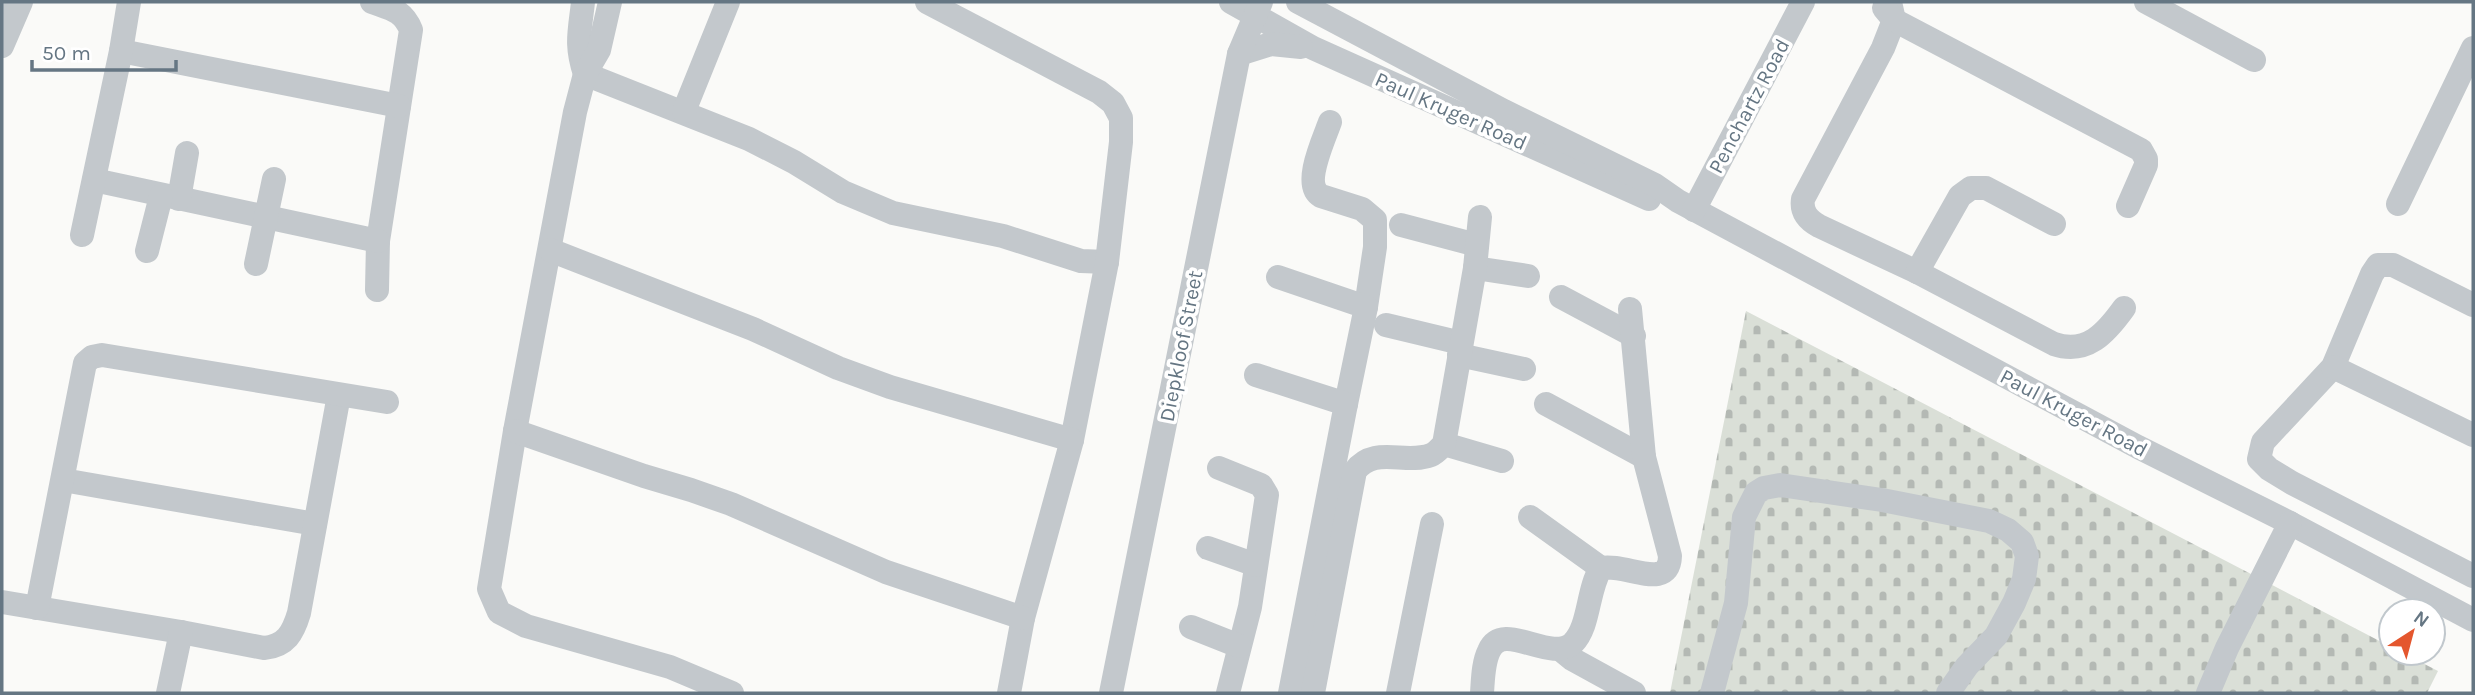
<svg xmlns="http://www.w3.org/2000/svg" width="2475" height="695" viewBox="0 0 2475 695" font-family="Karla,sans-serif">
<defs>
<pattern id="cemetery-stones" width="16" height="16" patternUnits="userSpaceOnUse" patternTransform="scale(1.75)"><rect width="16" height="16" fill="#dadfd7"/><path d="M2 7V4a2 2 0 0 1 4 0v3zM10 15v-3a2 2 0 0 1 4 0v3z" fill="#b4b9b4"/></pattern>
</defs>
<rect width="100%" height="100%" fill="#fafaf8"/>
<polygon fill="url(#cemetery-stones)" points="1746,311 2391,647 2391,653 2403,653 2438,671 2427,693 1670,693"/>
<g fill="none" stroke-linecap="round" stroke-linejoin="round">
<g stroke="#c3c8cc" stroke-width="24">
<path d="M 372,2 C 391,9 403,10 411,30 L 378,241 L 377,290"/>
<path d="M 583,2 C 580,31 575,44 585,74 L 749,139 L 794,162 L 843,192 L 893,213 L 1003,236 L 1081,261 L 1107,262"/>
<polyline points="610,2 599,50 585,74 575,112 515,431 489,589 499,612 526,626 670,667 732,693"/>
<polyline points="927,2 1099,92 1113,103 1121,118 1121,142 1107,262 1072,440 1023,618 1009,693"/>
<polyline points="1231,2 1313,48 1649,199"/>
<polyline points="1298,2 1504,111 1655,185 1678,201 2138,447 2290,523 2473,620"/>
<path d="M 1890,2 L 1894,20 L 1883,48 L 1803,199 C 1801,212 1808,220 1819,226 L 1917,272 L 2054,344 C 2087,355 2106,333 2124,308"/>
<polyline points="2146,2 2254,60"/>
<polyline points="2,4 2,2"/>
<polyline points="1884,8 1894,20 2141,150 2146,159 2146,165 2128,206"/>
<polyline points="2,46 21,2"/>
<polyline points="121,51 399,106"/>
<polyline points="1239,54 1271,44 1301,47"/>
<polyline points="684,111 728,2"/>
<path d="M 1330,122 C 1324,139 1302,185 1321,196 L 1362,209 L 1375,220 L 1375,247 L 1366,307"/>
<polyline points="94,180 378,241"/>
<polyline points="179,199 187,153"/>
<polyline points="2398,204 2473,48"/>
<polyline points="1694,210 1803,2"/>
<polyline points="1401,225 1477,245"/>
<polyline points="82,235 121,51 129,2"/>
<polyline points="550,250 753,329 838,368 890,387 1072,440"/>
<polyline points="147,251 161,196"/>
<polyline points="256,264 274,179"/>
<polyline points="1475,268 1528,276"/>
<polyline points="1917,272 1960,196 1971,188 1986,188 2054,224"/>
<polyline points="1278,277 1366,307 1346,404"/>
<polyline points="1561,297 1634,336"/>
<polyline points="2473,305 2393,265 2378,265 2372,274 2333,367 2263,442 2259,459 2269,469 2292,483 2473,576"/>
<polyline points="1386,325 1461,343"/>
<polyline points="1459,355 1524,369"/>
<polyline points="2333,367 2473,435"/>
<polyline points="1256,375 1346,404 1290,693"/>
<polyline points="1546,404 1644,457"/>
<polyline points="515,431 644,476 691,490 731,504 886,572 1023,618"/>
<polyline points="1444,444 1502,461"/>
<polyline points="1219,468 1261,485 1267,495 1250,607 1228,693"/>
<polyline points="63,480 315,524"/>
<polyline points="1530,517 1601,568"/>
<polyline points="1208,548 1256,565"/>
<path d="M 2,602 L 181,632 L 264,648 C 286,646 293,633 299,613 L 339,395"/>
<polyline points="37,608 85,363 92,357 102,355 387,402"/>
<polyline points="1191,627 1239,646"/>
<polyline points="1561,650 1572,659 1634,693"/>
<polyline points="168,693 181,632"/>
<polyline points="1111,693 1239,54 1261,2"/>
<path d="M 1313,693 L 1355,471 C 1374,445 1405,465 1431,455 C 1436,453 1440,448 1444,444 L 1475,268 L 1480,217"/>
<polyline points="1398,693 1432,524"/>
<path d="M 1482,693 C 1483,680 1483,663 1489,651 C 1503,619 1550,664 1573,643 C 1590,626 1587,590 1601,568 C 1626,563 1669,592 1670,556 L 1644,457 L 1630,309"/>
<polyline points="1712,693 1736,603 1744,517 1756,493 1764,488 1780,485 1882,500 1989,521 2008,530 2022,542 2027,556 2024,579 2014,603 1996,636 1967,666 1948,693"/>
<polyline points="2208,693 2227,648 2290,523"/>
</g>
</g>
<g text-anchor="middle" stroke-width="7" stroke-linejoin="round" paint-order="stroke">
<g font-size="21" fill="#657683" stroke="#fff">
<text transform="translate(1749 106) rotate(-62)" y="7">Penchartz Road</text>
<text transform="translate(1451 111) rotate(24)" y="7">Paul Kruger Road</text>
<text transform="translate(1181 346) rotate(-79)" y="7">Diepkloof Street</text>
<text transform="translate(2074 413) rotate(28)" y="7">Paul Kruger Road</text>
</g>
</g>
<rect width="2475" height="695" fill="none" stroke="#657683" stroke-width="7"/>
<g transform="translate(2412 632) rotate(36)"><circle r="33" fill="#ffffff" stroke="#c1c8cd" stroke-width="2"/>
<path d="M0-5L12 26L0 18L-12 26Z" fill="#e4572e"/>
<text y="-10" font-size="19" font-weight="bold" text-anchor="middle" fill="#657683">N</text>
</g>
<path d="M32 60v10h144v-10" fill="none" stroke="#657683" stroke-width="3.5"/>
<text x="42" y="60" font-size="21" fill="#657683" stroke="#ffffff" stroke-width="5" paint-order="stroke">50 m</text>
</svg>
